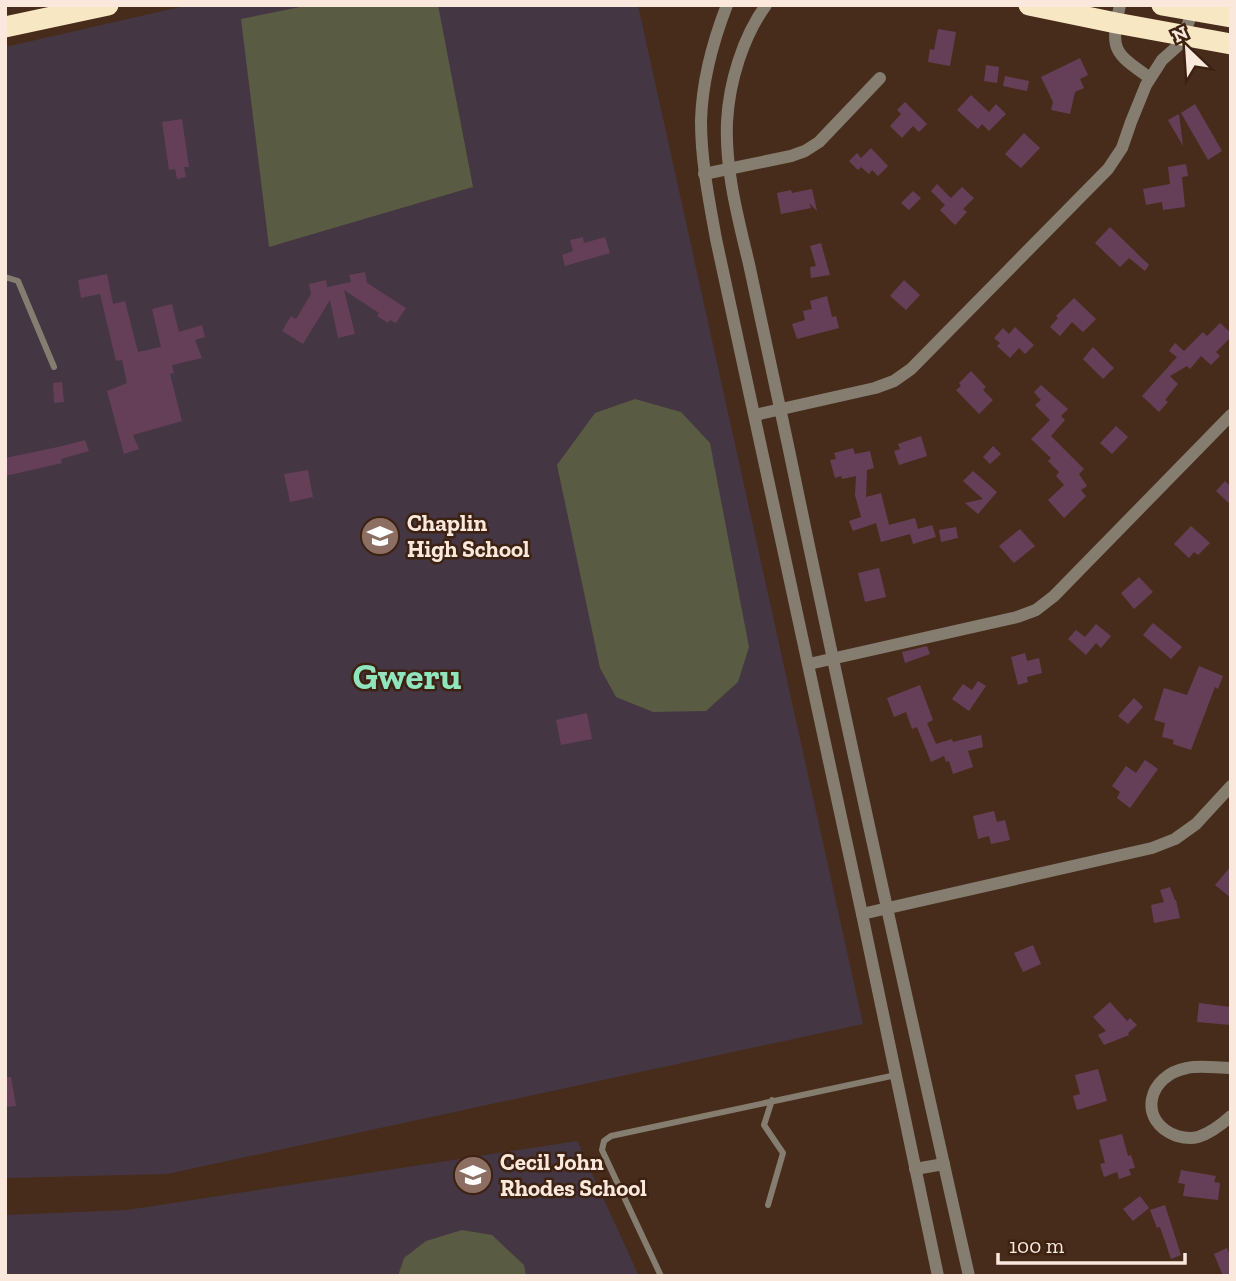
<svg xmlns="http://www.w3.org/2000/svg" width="1236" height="1281" viewBox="0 0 1236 1281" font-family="'Zilla Slab',serif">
<rect width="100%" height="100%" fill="#482c1b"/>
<g fill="#443643">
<polygon points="189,5 638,5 863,1024 167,1174 5,1178 5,47"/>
<polygon points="577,1141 639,1276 5,1276 5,1215 127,1210"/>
</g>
<g fill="#595b42">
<polygon points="310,5 438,5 473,187 269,247 241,19"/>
<polygon points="635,399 681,412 710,443 749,647 738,682 706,711 653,712 616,697 600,668 557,465 595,413"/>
<polygon points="462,1230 492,1235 524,1265 526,1276 398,1276 404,1258 426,1241"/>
</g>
<g fill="#653f58">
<polygon points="938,29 956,32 950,66 928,62 930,49 934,50"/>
<polygon points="1080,58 1088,75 1080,79 1084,88 1075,92 1070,114 1051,110 1053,102 1041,77"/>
<polygon points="986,65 999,67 997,83 984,81"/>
<polygon points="1005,76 1029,81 1027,91 1003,86"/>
<polygon points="971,95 989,112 996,104 1006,114 989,131 982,124 978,129 957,110"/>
<polygon points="905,102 927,124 919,132 913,126 902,138 890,126 901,114 897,110"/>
<polygon points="1195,104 1222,151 1208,160 1181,113"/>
<polygon points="1179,114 1183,146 1168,120"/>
<polygon points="182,119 189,167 184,167 186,177 177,179 175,169 169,170 162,122"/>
<polygon points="1024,133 1040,148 1021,168 1005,154"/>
<polygon points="871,148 888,166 878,176 872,170 869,174 861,167 858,170 849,161 857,153 861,158"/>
<polygon points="1186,164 1188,176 1182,177 1185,207 1163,210 1162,202 1146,205 1143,189 1170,184 1168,167"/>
<polygon points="937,184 951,198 962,187 974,198 963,209 967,212 955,225 940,210 945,205 931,191"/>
<polygon points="812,189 817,211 809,203 811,208 781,214 777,193 791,190 792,193"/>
<polygon points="913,191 921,198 909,210 901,203"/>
<polygon points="1110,227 1149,265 1145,271 1129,258 1120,267 1095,243"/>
<polygon points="583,237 584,243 605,237 610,253 565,266 562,255 573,251 570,240"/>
<polygon points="821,243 830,275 811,278 810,267 816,266 810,246"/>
<polygon points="365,272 367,283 406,308 396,323 390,320 388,323 377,316 379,313 344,290 355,334 338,338 330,300 303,344 282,331 291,316 296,319 311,294 309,284 326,280 327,287 351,282 349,275"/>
<polygon points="107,274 113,304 125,301 138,352 161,347 152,309 172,304 179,332 202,325 205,337 195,340 202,358 172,365 174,373 170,374 182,421 133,435 139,449 124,454 107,391 127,383 122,360 116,361 100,294 81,298 78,280"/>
<polygon points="904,280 920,295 906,310 890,296"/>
<polygon points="827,296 832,317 836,316 839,328 797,339 792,324 805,320 803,311 812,309 810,301"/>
<polygon points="1074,298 1096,319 1083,332 1072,322 1060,336 1050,327 1058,318 1056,316"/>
<polygon points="1220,323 1231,333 1231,337 1216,352 1220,356 1211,365 1201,356 1190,369 1187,366 1170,376 1178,384 1165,400 1168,402 1159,412 1142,396 1177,357 1169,351 1175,343 1184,351 1203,332 1207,336"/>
<polygon points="1015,327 1034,345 1025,354 1019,348 1010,358 997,346 1000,343 994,338 1003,328 1009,334"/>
<polygon points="1093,347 1114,368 1103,379 1083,359"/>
<polygon points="971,371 986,387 983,390 993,400 979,414 956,390 961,386 959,383"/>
<polygon points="62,382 64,402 54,403 53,383"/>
<polygon points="1041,385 1068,409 1061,416 1065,420 1051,436 1084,469 1079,474 1087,486 1081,490 1086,496 1064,518 1048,500 1064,485 1056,476 1059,472 1048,461 1051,458 1031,439 1050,420 1035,405 1041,400 1034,392"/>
<polygon points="1116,426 1128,437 1112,454 1100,443"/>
<polygon points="921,436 927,456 899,465 894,451 900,449 898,444"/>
<polygon points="85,440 89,451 61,459 62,463 5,476 5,458 58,447"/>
<polygon points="993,446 1001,454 990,464 983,457"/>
<polygon points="853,448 855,454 870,451 874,468 867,470 866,497 881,493 889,525 915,518 918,529 932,525 936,537 913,544 910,534 881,542 876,523 853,531 849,521 861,517 855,495 856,476 842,479 841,476 835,478 830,460 836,459 834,453"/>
<polygon points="308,470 313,497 290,502 284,474"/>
<polygon points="973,471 997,492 978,514 965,503 983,499 963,481"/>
<polygon points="1225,481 1231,487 1231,505 1216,491"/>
<polygon points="1191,526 1210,543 1198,555 1194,552 1189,558 1174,544"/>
<polygon points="956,527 958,538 941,542 939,530"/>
<polygon points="1020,529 1035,546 1014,563 999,546"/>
<polygon points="879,568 886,597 865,602 858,573"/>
<polygon points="1139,577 1153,592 1134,609 1121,593"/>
<polygon points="1153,623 1182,647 1171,659 1143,635"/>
<polygon points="1096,624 1111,636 1101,648 1096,643 1086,655 1068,639 1076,630 1085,637"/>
<polygon points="927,646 930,654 905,663 902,652"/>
<polygon points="1025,653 1027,661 1039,658 1042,673 1027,677 1028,682 1018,685 1011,657"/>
<polygon points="1199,666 1223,676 1218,689 1215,687 1191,750 1173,744 1174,740 1162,737 1165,723 1154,720 1164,688 1187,695"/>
<polygon points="978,681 986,686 969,711 952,699 963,684 972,690"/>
<polygon points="920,685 933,720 927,723 936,744 952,739 953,742 981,735 983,747 968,751 973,767 953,774 949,761 946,762 944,756 931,762 917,727 912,729 906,712 894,717 887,698"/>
<polygon points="1134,698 1143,707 1128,724 1118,716"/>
<polygon points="587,713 592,739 561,745 556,720"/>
<polygon points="1145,760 1158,769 1130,808 1117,798 1120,792 1112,786 1126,766 1136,773"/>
<polygon points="994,811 997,822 1005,820 1010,840 991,844 989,836 978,839 973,816"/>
<polygon points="1231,866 1231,898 1215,885"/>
<polygon points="1170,887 1175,900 1176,900 1180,918 1154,923 1151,905 1164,902 1160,890"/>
<polygon points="1033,945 1041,964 1023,972 1014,953"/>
<polygon points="1110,1002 1127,1021 1130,1018 1137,1025 1128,1033 1129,1035 1104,1045 1098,1035 1106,1031 1093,1017"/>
<polygon points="1199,1003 1231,1007 1231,1025 1197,1022"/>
<polygon points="1098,1069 1107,1101 1077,1110 1073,1096 1080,1094 1075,1075"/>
<polygon points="5,1077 11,1077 16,1106 5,1107"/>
<polygon points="1122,1134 1128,1156 1131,1155 1135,1168 1129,1169 1131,1175 1119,1179 1117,1172 1104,1177 1100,1164 1105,1163 1099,1140"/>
<polygon points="1181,1170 1216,1176 1214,1182 1220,1183 1218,1200 1183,1196 1185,1184 1178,1183"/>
<polygon points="1140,1196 1149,1208 1133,1221 1123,1209"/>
<polygon points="1165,1205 1181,1255 1171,1259 1160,1227 1157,1228 1150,1210"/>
<polygon points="1227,1248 1231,1258 1231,1276 1223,1276 1214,1254"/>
</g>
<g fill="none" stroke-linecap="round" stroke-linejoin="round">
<g stroke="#857e70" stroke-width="6">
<polyline points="5,277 18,281 54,367"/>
<polyline points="768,1205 783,1153 764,1125 772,1100"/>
<polyline points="661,1276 602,1150 604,1141 611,1136 896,1075"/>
</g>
<g stroke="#857e70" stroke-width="12">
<path d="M 727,5 C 713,41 702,82 701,121 C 701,161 709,200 716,239 L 862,914 L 938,1276"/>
<path d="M 766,5 C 743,37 729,82 727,122 C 725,170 738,218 749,264 C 762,326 776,388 789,450 C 846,726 907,1001 969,1276"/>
<path d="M 1120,5 C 1110,50 1113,52 1150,78"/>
<polyline points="704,174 791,156 805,151 819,142 880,78"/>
<polyline points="755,415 875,388 894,381 911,369 1108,169 1122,148 1131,122 1146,85 1162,60 1181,43 1193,10"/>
<polyline points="809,664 1017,617 1036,610 1054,596 1231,415"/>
<polyline points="862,914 1152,848 1175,839 1196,824 1231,786"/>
<path d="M 1231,1068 C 1216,1068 1201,1065 1187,1068 C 1148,1075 1136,1121 1177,1136 C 1184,1138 1191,1139 1198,1137 C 1211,1133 1221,1125 1231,1116"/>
<polyline points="915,1169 944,1164"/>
</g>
<g stroke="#f7e7c3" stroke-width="21">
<polyline points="1029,5 1116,23 1231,44"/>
<polyline points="1162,5 1231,17"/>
<polyline points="5,27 108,5"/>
</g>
</g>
<defs>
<g id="school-disc" transform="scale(2.0125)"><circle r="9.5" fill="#8d6e63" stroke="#3d2211"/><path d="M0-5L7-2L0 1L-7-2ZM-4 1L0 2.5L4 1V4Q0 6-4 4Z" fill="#fff"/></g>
</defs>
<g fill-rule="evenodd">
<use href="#school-disc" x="380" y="536"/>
<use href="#school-disc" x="473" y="1175"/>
</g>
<g text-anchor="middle" stroke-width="5" stroke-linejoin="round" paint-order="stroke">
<g font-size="23" font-weight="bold" fill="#fbe8dd" stroke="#3d2211" text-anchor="start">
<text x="407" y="531">Chaplin<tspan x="407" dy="26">High School</tspan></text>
<text x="500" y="1170">Cecil John<tspan x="500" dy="26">Rhodes School</tspan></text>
</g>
<g font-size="37" font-weight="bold" fill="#90e5be" stroke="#3d2211">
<text x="407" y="689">Gweru</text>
</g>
</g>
<rect width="1236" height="1281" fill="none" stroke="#fbe8dd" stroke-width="14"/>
<g transform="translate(1187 49) rotate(335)" stroke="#3d2211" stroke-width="5" paint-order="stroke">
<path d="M0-5L12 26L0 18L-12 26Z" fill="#fbe8dd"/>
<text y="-10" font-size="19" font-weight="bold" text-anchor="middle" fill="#fbe8dd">N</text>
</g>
<path d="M998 1253v10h187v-10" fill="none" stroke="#fbe8dd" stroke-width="3.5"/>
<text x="1009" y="1253" font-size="21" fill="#fbe8dd" stroke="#3d2211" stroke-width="5" paint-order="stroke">100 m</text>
</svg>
